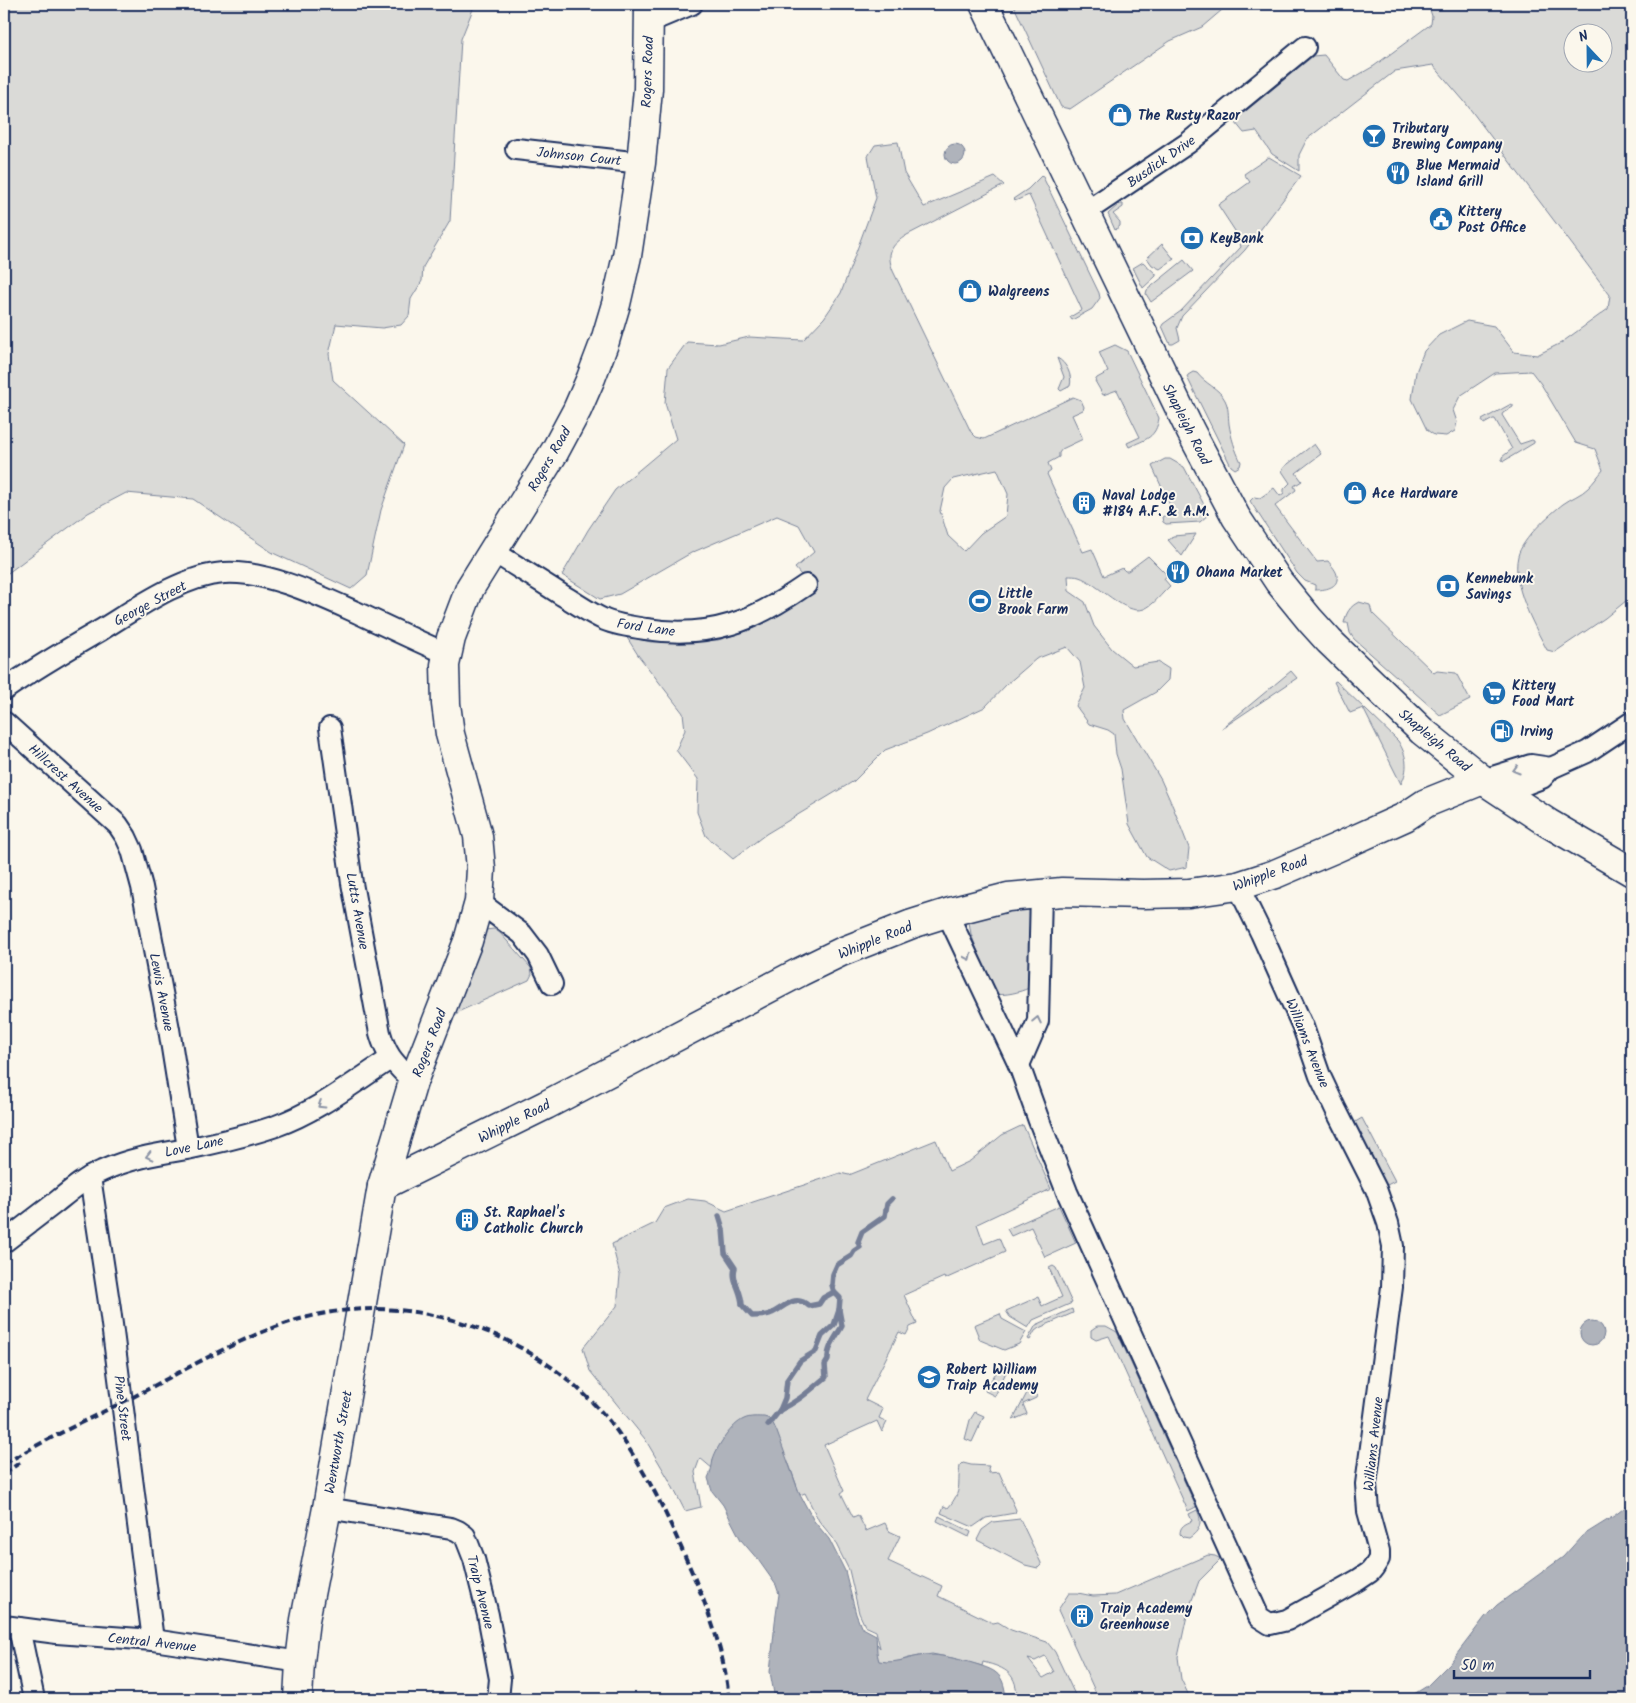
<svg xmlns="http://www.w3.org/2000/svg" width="1636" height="1703" viewBox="0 0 1636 1703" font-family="Kalam,sans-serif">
<rect width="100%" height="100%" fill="#fbf7ec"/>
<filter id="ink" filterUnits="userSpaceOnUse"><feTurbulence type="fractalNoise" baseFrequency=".02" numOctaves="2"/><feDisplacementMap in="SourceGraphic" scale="10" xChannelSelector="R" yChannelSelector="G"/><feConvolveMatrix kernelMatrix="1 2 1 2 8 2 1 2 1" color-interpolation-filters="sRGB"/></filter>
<g filter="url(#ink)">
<g fill="#dadad7" stroke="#7a849a" fill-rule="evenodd">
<polygon points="4,4 475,4 461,39 450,221 423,267 422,281 411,299 409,316 401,325 382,328 336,324 329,354 333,380 404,445 381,510 367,575 351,589 273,553 193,499 126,493 88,513 4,576"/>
<polygon points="1013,4 1229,4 1202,27 1170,41 1070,109 1061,107"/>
<path d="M 1428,4 L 1632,4 L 1632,596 L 1605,618 L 1555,652 L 1547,650 C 1534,625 1511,585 1518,556 C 1522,539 1549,515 1563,504 C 1571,498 1581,495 1588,488 C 1594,482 1598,476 1603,470 L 1595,449 L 1576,443 L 1541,384 L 1531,371 L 1495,373 L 1460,396 L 1453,410 L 1457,422 L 1455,431 L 1446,436 L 1434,435 L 1427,430 L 1412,399 L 1416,372 L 1424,351 L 1439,335 L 1467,321 L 1494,326 L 1514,352 L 1537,355 L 1561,343 L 1608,309 L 1610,295 L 1464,101 L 1433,65 L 1395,71 L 1307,139 L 1299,155 L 1299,171 L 1272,154 L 1256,131 L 1244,133 L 1235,122 L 1236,119 L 1313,56 L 1324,55 L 1344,80 L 1348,81 L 1374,66 L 1431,24 L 1432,16 ZM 1574,32 L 1604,32 L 1604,62 L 1574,62 Z"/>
<path d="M 898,142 L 904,173 L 924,207 L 995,177 L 1004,185 L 907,235 C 891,245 886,253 893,271 L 971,432 L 976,437 L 984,439 L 1073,397 L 1081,400 L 1084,407 L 1083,410 L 1072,415 L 1083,439 L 1062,449 L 1059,453 L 1059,457 L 1048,463 L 1051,471 L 1047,474 L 1083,552 L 1092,549 L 1104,576 L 1122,568 L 1125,571 L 1128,571 L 1148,556 L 1167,575 L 1164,579 L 1170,586 C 1162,593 1154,605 1144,609 C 1125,616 1098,583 1079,577 C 1076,576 1071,576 1068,576 L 1069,591 L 1085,602 L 1094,626 L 1112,649 L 1133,666 L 1158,662 L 1169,669 L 1168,680 L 1156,692 L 1124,710 L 1125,719 L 1161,780 L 1173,807 L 1189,848 L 1187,867 L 1169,871 L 1147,857 L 1129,824 L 1121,769 L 1116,754 L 1114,734 L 1108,730 L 1089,724 L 1076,706 L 1085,688 L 1080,662 L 1067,647 L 1036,659 L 1007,684 L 985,707 L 927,734 L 885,750 L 854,781 L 766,834 L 733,859 L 706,836 L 697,812 L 698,779 L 676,750 L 685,730 L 683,713 L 638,655 L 626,636 L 651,642 L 718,640 L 747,631 L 783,613 L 812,588 L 795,568 L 814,552 L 799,525 L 777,516 L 691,553 L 620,594 L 600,599 L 562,575 L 588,530 L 615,490 L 676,439 L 665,403 L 668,368 L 687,342 L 719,344 L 749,337 L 803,340 L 824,318 L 841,293 L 876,198 L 868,156 L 875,145 ZM 997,469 L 1008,494 L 1006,516 L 981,533 L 964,551 L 948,536 L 940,511 L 945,488 L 953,479 Z"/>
<polygon points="1269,157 1301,176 1245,250 1182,316 1177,328 1180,340 1173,344 1170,344 1162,326 1163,324 1181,311 1241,247 1237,234 1218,205 1250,182 1244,174"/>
<polygon points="1042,175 1099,293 1100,298 1092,309 1072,320 1070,317 1082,310 1029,195 1015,201 1013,199 1028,189"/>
<polygon points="1119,204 1123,204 1123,207 1113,214 1120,222 1120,226 1115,230 1108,214"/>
<polygon points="1162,244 1174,259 1160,269 1152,265 1147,258"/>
<polygon points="1184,260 1193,271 1151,302 1146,294 1147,290"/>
<polygon points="1143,262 1156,274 1156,276 1143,288 1133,268"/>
<path d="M 1115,345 L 1127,351 L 1159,418 C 1156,438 1146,439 1129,447 L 1127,443 L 1140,437 L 1117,390 L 1103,395 L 1095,381 L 1097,378 L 1108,372 L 1099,352 Z"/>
<path d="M 1057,358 C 1066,362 1073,376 1070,386 L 1061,391 L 1059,389 L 1064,377 Z"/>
<path d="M 1193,372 L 1197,373 C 1205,384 1219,388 1225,400 C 1229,408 1228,415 1229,424 C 1231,437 1235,450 1241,462 L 1240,466 L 1235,469 L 1231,466 L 1187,377 L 1188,375 Z"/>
<polygon points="1511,404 1513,405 1513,407 1503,413 1502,415 1520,444 1532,440 1534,441 1534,443 1504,461 1502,460 1502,457 1512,449 1495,419 1493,419 1484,424 1482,420"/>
<path d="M 1314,444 L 1321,454 L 1296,473 L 1302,481 L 1294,486 L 1296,490 L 1275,506 L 1317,562 L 1328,561 C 1331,565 1337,571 1337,576 C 1339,588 1324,590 1315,590 L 1315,585 L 1305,581 L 1297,573 L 1250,501 L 1254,497 L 1260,498 L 1274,488 L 1280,496 L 1284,493 L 1284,489 L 1290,483 L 1282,471 L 1284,467 Z"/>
<polygon points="1165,459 1170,459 1184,467 1209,514 1200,522 1166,524 1163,522 1162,517 1173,512 1152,466"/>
<polygon points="1196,534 1182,556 1168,540 1173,536"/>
<path d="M 1359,602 L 1370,605 L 1372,613 L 1434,673 L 1437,671 L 1456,673 L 1470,700 L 1440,715 L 1354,639 L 1350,633 L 1348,623 L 1344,623 C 1346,613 1350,606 1359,602 Z"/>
<polygon points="1291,671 1297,678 1221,729"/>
<path d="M 1336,681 L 1398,741 C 1407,755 1409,769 1401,784 L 1363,708 L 1350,713 L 1334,682 Z"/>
<path d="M 1025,907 L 1030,909 L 1032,914 L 1029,988 C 1020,992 1005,996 994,994 L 971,934 L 969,922 L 973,918 Z"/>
<polygon points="494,929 500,933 531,968 532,974 529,980 460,1011 451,1021 485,930"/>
<polygon points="1362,1118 1395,1181 1385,1186 1352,1124"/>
<path d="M 1023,1125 L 1051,1189 L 977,1224 L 984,1244 L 999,1238 L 1005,1252 L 945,1279 L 944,1277 L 904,1295 L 917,1324 L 910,1327 L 906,1335 L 899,1332 L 865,1400 L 883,1409 L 879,1418 L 887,1422 L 882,1432 L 877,1421 L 824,1445 L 844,1491 L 841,1493 L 853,1517 L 858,1515 L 866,1531 L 885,1523 L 889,1531 L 900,1536 L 888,1561 L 942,1586 L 938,1596 L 993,1623 L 998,1622 L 1011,1630 L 1047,1642 L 1055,1652 L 1077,1699 L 1017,1699 C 1017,1674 1007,1668 983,1662 L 982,1666 L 952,1658 L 932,1654 L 909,1658 L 892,1663 L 879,1662 L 876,1652 L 877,1644 L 880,1648 L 876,1631 L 865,1626 L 859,1613 L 849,1570 L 833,1538 L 819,1521 L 805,1493 L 800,1495 L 789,1464 L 734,1427 C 724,1440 714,1452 713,1469 L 700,1458 L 695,1472 L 701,1507 L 685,1511 L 668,1478 L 645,1439 L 590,1371 L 583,1348 L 617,1306 L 620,1275 L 612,1244 L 655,1223 L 664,1208 L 688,1199 L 705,1201 L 726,1211 L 840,1173 L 849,1175 L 936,1140 L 949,1171 L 970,1161 L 1002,1135 ZM 1045,1656 L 1054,1672 L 1043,1678 L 1028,1659 L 1035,1661 Z"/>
<polygon points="1059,1206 1076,1243 1045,1257 1031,1227 1011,1236 1007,1229"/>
<polygon points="1053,1266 1056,1268 1072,1303 1033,1320 1028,1328 1010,1317 1006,1311 1038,1297 1042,1306 1062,1297 1049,1268"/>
<polygon points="1072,1309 1073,1313 1039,1328 1035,1331 1030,1340 1028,1339 1036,1325"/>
<polygon points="1000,1314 1002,1319 1026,1332 1019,1344 1004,1350 980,1340 974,1325"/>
<polygon points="1097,1326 1106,1326 1117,1332 1196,1507 1188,1511 1109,1336 1096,1340 1091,1337 1091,1330"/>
<polygon points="1000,1367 1007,1370 995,1396 985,1391 989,1383"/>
<polygon points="1032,1390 1037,1396 1036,1398 1023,1404 1027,1414 1013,1420 1028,1391"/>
<polygon points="975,1412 984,1416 972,1442 965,1439 970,1420"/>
<path d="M 963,1463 L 971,1465 L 989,1466 L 988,1469 L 989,1473 L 999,1472 L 1016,1510 L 1015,1513 L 986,1518 L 973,1527 L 941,1513 L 944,1506 L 948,1508 C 963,1490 957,1485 960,1466 Z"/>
<path d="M 1197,1510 C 1203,1522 1200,1531 1189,1538 L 1183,1537 L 1180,1534 C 1180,1526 1185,1524 1192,1521 L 1189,1514 Z"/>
<polygon points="939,1516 971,1532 969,1537 937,1521"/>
<polygon points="1020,1519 1041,1563 1041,1565 1038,1568 1025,1565 977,1540 982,1530 993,1522"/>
<polygon points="1208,1555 1215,1556 1221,1559 1199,1581 1188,1611 1178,1657 1181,1679 1190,1698 1202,1699 1101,1699 1095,1691 1058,1610 1069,1593 1078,1593 1093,1596 1115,1595"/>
</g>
<g fill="#afb3bb" stroke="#747e96">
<circle cx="955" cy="154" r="10"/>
<circle cx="1592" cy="1333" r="12"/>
<path d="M 764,1417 L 771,1419 L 777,1432 L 800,1495 L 814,1521 L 829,1539 L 845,1571 L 856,1614 L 861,1627 L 876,1635 C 877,1645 876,1652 879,1661 C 900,1665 913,1654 932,1655 C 944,1655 986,1665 995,1672 C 1004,1678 1005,1690 1006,1699 L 775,1699 L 770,1672 L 775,1622 L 779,1594 L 776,1585 L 759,1561 L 741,1540 L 723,1505 L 712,1491 L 708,1478 C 711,1472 712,1466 713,1459 C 717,1446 732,1424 744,1419 C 750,1416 758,1417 764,1417 Z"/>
<polygon points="1632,1502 1632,1699 1406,1699 1427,1686 1450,1663 1485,1617 1497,1605 1563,1557 1582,1536 1614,1516"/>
</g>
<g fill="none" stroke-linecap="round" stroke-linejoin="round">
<g stroke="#747e96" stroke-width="5.5">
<path d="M 719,1216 L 723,1229 L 725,1253 L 735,1268 C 731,1280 742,1291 742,1305 L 752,1316 C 758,1316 767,1316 772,1313 C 785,1307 795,1293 809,1306 L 819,1304 L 823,1298 L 834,1292"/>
<path d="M 780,1410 C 799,1401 810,1390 826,1377 L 825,1365 L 828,1360 C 827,1347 837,1336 842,1326 L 839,1310"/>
<polyline points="768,1425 780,1410 785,1398 787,1380 800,1361 816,1351 822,1336 834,1325 839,1310 840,1298 834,1292 832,1285 833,1274 837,1265 851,1256 854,1251 860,1247 858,1242 862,1232 885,1216 887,1204 892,1199"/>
</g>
<g stroke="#1b2f5e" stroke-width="24">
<g id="street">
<polyline points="649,22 692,4"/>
<polyline points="516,149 641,163"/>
<polyline points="1084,213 1188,143 1305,47"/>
<path d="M 494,552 C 516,566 539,580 562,595 C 576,603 589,613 605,620 C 617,625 632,627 646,629 C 711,639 754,621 806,585"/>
<path d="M 4,690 C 35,668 68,649 101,630 C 137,608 181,576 224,573 C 266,570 320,596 358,613 C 388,627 417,641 447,654"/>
<polyline points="4,722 118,825 126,837 132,850 142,887 169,1029 188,1148"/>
<path d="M 330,728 L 352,883 L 380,1033 C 387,1058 396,1064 413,1082"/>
<polyline points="1483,780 1531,765 1551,768"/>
<polyline points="1502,793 1542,778 1551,768 1587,752 1632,722"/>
<polyline points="479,902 522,934 538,955 552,984"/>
<polyline points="947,913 1019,1065 1038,1118 1067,1192 1259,1617 1270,1624 1287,1620 1358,1580 1370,1572 1374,1567 1379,1559 1379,1551 1368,1511 1366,1484 1392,1287 1393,1246 1388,1223 1376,1189 1336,1110 1320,1076 1303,1027 1261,933 1238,886"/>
<polyline points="1019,1065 1038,1021 1041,893"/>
<polyline points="90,1177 110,1309 153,1640"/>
<path d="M 4,1242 C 21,1229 38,1216 55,1203 C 70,1191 85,1178 102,1171 C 130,1158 158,1154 187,1149 C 216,1143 247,1136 276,1126 C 318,1111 353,1083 390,1059"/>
<polyline points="327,1508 451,1528 458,1531 465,1536 474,1559 488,1615 500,1679 498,1699"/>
<polyline points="4,1626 57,1633 153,1640 300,1662"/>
<polyline points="19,1628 34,1699"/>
</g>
</g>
<g stroke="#1b2f5e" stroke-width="31">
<g id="secondary">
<polyline points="984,4 1191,432 1236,517 1279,582 1310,620 1329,641 1422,731 1483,780 1548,823 1632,872"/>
<polyline points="382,1186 546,1105 800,972 841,952 912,924 950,912 1008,897 1062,892 1143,894 1189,893 1238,886 1275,874 1336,848 1405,817 1426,803 1483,780"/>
<polyline points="298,1699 300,1662 305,1620 327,1508 382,1186 413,1082 468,941 479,902 481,869 478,836 450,734 446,704 445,665 451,638 470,588 555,451 577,410 591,378 605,341 616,304 627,256 641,163 648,89 649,4"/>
</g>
</g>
<use href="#street" stroke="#fbf7ec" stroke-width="20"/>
<use href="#secondary" stroke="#fbf7ec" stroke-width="28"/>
<g stroke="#1b2f5e" stroke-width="4" stroke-dasharray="8 4" stroke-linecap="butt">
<path d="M 4,1464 C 46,1439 91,1418 135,1396 C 186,1369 244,1335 300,1319 C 403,1290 519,1326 593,1403 C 614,1424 630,1449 645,1475 C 660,1500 672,1527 684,1554 C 705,1601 724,1648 729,1699"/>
<polyline points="4,1474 22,1461"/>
</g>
</g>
<defs><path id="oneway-chevron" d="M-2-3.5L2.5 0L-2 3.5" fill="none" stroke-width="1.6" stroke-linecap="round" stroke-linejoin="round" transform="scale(1.25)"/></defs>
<g stroke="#8b93a5">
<use href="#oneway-chevron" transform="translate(1516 770) rotate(163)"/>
<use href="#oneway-chevron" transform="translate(968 957) rotate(65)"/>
<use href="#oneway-chevron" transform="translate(1037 1020) rotate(-78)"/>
<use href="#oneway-chevron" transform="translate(321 1105) rotate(148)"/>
<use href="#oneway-chevron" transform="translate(149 1156) rotate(166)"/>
</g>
</g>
<defs>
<g id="shop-disc" transform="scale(1.25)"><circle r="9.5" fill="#1f6fb2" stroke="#fbf7ec"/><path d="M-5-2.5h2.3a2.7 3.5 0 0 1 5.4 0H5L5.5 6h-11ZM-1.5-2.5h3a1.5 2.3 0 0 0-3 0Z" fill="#fff"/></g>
<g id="bar-disc" transform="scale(1.25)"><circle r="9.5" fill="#1f6fb2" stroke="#fbf7ec"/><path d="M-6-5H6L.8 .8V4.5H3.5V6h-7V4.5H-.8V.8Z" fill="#fff"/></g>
<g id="restaurant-disc" transform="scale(1.25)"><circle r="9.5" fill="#1f6fb2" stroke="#fbf7ec"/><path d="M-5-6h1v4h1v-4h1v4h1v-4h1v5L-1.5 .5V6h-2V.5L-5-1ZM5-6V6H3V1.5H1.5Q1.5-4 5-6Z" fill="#fff"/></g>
<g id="civic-disc" transform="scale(1.25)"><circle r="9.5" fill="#1f6fb2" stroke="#fbf7ec"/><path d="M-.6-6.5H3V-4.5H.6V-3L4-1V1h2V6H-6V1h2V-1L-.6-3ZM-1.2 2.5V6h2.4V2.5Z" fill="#fff"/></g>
<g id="bank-disc" transform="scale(1.25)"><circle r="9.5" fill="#1f6fb2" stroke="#fbf7ec"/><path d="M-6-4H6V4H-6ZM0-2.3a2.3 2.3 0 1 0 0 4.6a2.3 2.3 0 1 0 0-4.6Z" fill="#fff"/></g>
<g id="building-disc" transform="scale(1.25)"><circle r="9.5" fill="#1f6fb2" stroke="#fbf7ec"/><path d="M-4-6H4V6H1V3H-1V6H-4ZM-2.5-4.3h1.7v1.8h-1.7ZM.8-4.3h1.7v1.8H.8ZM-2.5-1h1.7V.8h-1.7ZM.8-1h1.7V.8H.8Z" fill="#fff"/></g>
<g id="stadium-disc" transform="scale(1.25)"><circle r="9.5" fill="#1f6fb2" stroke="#fbf7ec"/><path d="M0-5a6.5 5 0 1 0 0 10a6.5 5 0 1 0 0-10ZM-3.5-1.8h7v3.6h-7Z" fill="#fff"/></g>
<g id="supermarket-disc" transform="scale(1.25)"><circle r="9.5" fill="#1f6fb2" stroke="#fbf7ec"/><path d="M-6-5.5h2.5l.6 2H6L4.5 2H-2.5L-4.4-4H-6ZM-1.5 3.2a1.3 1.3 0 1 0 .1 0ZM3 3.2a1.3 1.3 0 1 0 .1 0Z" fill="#fff"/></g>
<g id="fuel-disc" transform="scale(1.25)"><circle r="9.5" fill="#1f6fb2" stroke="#fbf7ec"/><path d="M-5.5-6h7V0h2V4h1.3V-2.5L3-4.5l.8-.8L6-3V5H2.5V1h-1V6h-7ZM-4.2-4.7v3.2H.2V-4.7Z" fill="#fff"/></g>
<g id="school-disc" transform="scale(1.25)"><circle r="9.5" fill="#1f6fb2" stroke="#fbf7ec"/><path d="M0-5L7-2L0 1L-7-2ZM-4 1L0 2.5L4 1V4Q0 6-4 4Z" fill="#fff"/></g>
</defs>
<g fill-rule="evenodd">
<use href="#shop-disc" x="1120" y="115"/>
<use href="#bar-disc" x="1374" y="136"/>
<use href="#restaurant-disc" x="1398" y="173"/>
<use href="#civic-disc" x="1441" y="219"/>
<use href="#bank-disc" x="1192" y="238"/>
<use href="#shop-disc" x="970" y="291"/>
<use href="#shop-disc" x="1355" y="493"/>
<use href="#building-disc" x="1084" y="503"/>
<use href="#restaurant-disc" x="1178" y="572"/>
<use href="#bank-disc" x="1448" y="586"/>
<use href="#stadium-disc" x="980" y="601"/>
<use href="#supermarket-disc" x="1494" y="693"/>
<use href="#fuel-disc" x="1502" y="731"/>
<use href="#building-disc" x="467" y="1220"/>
<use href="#school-disc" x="929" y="1377"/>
<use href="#building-disc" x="1082" y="1616"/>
</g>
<g text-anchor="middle" stroke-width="4" stroke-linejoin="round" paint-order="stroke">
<g font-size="14" fill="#1b2f5e" stroke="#fbf7ec">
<text transform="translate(647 72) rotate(-88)" y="5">Rogers Road</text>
<text transform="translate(579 156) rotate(6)" y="5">Johnson Court</text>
<text transform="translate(1161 161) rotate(-35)" y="5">Busdick Drive</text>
<text transform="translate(1187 424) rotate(63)" y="5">Shapleigh Road</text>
<text transform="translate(549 459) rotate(-60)" y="5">Rogers Road</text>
<text transform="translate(150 603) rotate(-28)" y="5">George Street</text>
<text transform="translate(646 627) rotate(8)" y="5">Ford Lane</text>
<text transform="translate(1435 740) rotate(40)" y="5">Shapleigh Road</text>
<text transform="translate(66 778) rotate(42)" y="5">Hillcrest Avenue</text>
<text transform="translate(1270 873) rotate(-20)" y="5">Whipple Road</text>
<text transform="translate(358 911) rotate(80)" y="5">Lutts Avenue</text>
<text transform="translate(875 940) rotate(-22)" y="5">Whipple Road</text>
<text transform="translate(162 992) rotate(79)" y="5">Lewis Avenue</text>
<text transform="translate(429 1043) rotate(-69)" y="5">Rogers Road</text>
<text transform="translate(1308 1043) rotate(68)" y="5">Williams Avenue</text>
<text transform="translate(514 1121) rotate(-27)" y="5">Whipple Road</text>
<text transform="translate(194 1146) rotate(-12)" y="5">Love Lane</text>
<text transform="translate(123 1408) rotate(83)" y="5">Pine Street</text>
<text transform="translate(338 1442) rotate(-80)" y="5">Wentworth Street</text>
<text transform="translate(1373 1444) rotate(-84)" y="5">Williams Avenue</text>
<text transform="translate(481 1592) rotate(76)" y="5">Traip Avenue</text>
<text transform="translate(152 1642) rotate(6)" y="5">Central Avenue</text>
</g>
<g font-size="14" font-weight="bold" fill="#1b2f5e" stroke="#fbf7ec" text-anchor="start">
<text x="1138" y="120">The Rusty Razor</text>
<text x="1392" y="133">Tributary<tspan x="1392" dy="16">Brewing Company</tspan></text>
<text x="1416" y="170">Blue Mermaid<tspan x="1416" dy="16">Island Grill</tspan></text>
<text x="1458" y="216">Kittery<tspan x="1458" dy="16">Post Office</tspan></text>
<text x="1210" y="243">KeyBank</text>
<text x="988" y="296">Walgreens</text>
<text x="1372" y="498">Ace Hardware</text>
<text x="1102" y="500">Naval Lodge<tspan x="1102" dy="16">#184 A.F. &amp; A.M.</tspan></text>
<text x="1196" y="577">Ohana Market</text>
<text x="1466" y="583">Kennebunk<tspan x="1466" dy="16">Savings</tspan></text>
<text x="998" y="598">Little<tspan x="998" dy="16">Brook Farm</tspan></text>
<text x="1512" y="690">Kittery<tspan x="1512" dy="16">Food Mart</tspan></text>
<text x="1520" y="736">Irving</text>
<text x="484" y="1217">St. Raphael's<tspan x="484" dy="16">Catholic Church</tspan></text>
<text x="946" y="1374">Robert William<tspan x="946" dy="16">Traip Academy</tspan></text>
<text x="1100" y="1613">Traip Academy<tspan x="1100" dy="16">Greenhouse</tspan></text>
</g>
</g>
<rect width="1636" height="1703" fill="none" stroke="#fbf7ec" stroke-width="20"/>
<rect x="10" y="10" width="1616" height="1683" fill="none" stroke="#1b2f5e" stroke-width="2" filter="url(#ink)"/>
<g transform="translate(1588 48) rotate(338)"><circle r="24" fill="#fbf7ec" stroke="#a1a7b3"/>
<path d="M0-4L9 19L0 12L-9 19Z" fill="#1f6fb2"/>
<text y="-8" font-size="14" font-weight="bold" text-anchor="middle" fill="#1b2f5e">N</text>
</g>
<path d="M1454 1670v8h136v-8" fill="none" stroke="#1b2f5e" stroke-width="2.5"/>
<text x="1461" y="1670" font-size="15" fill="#1b2f5e" stroke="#fbf7ec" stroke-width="4" paint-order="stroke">50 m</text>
</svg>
